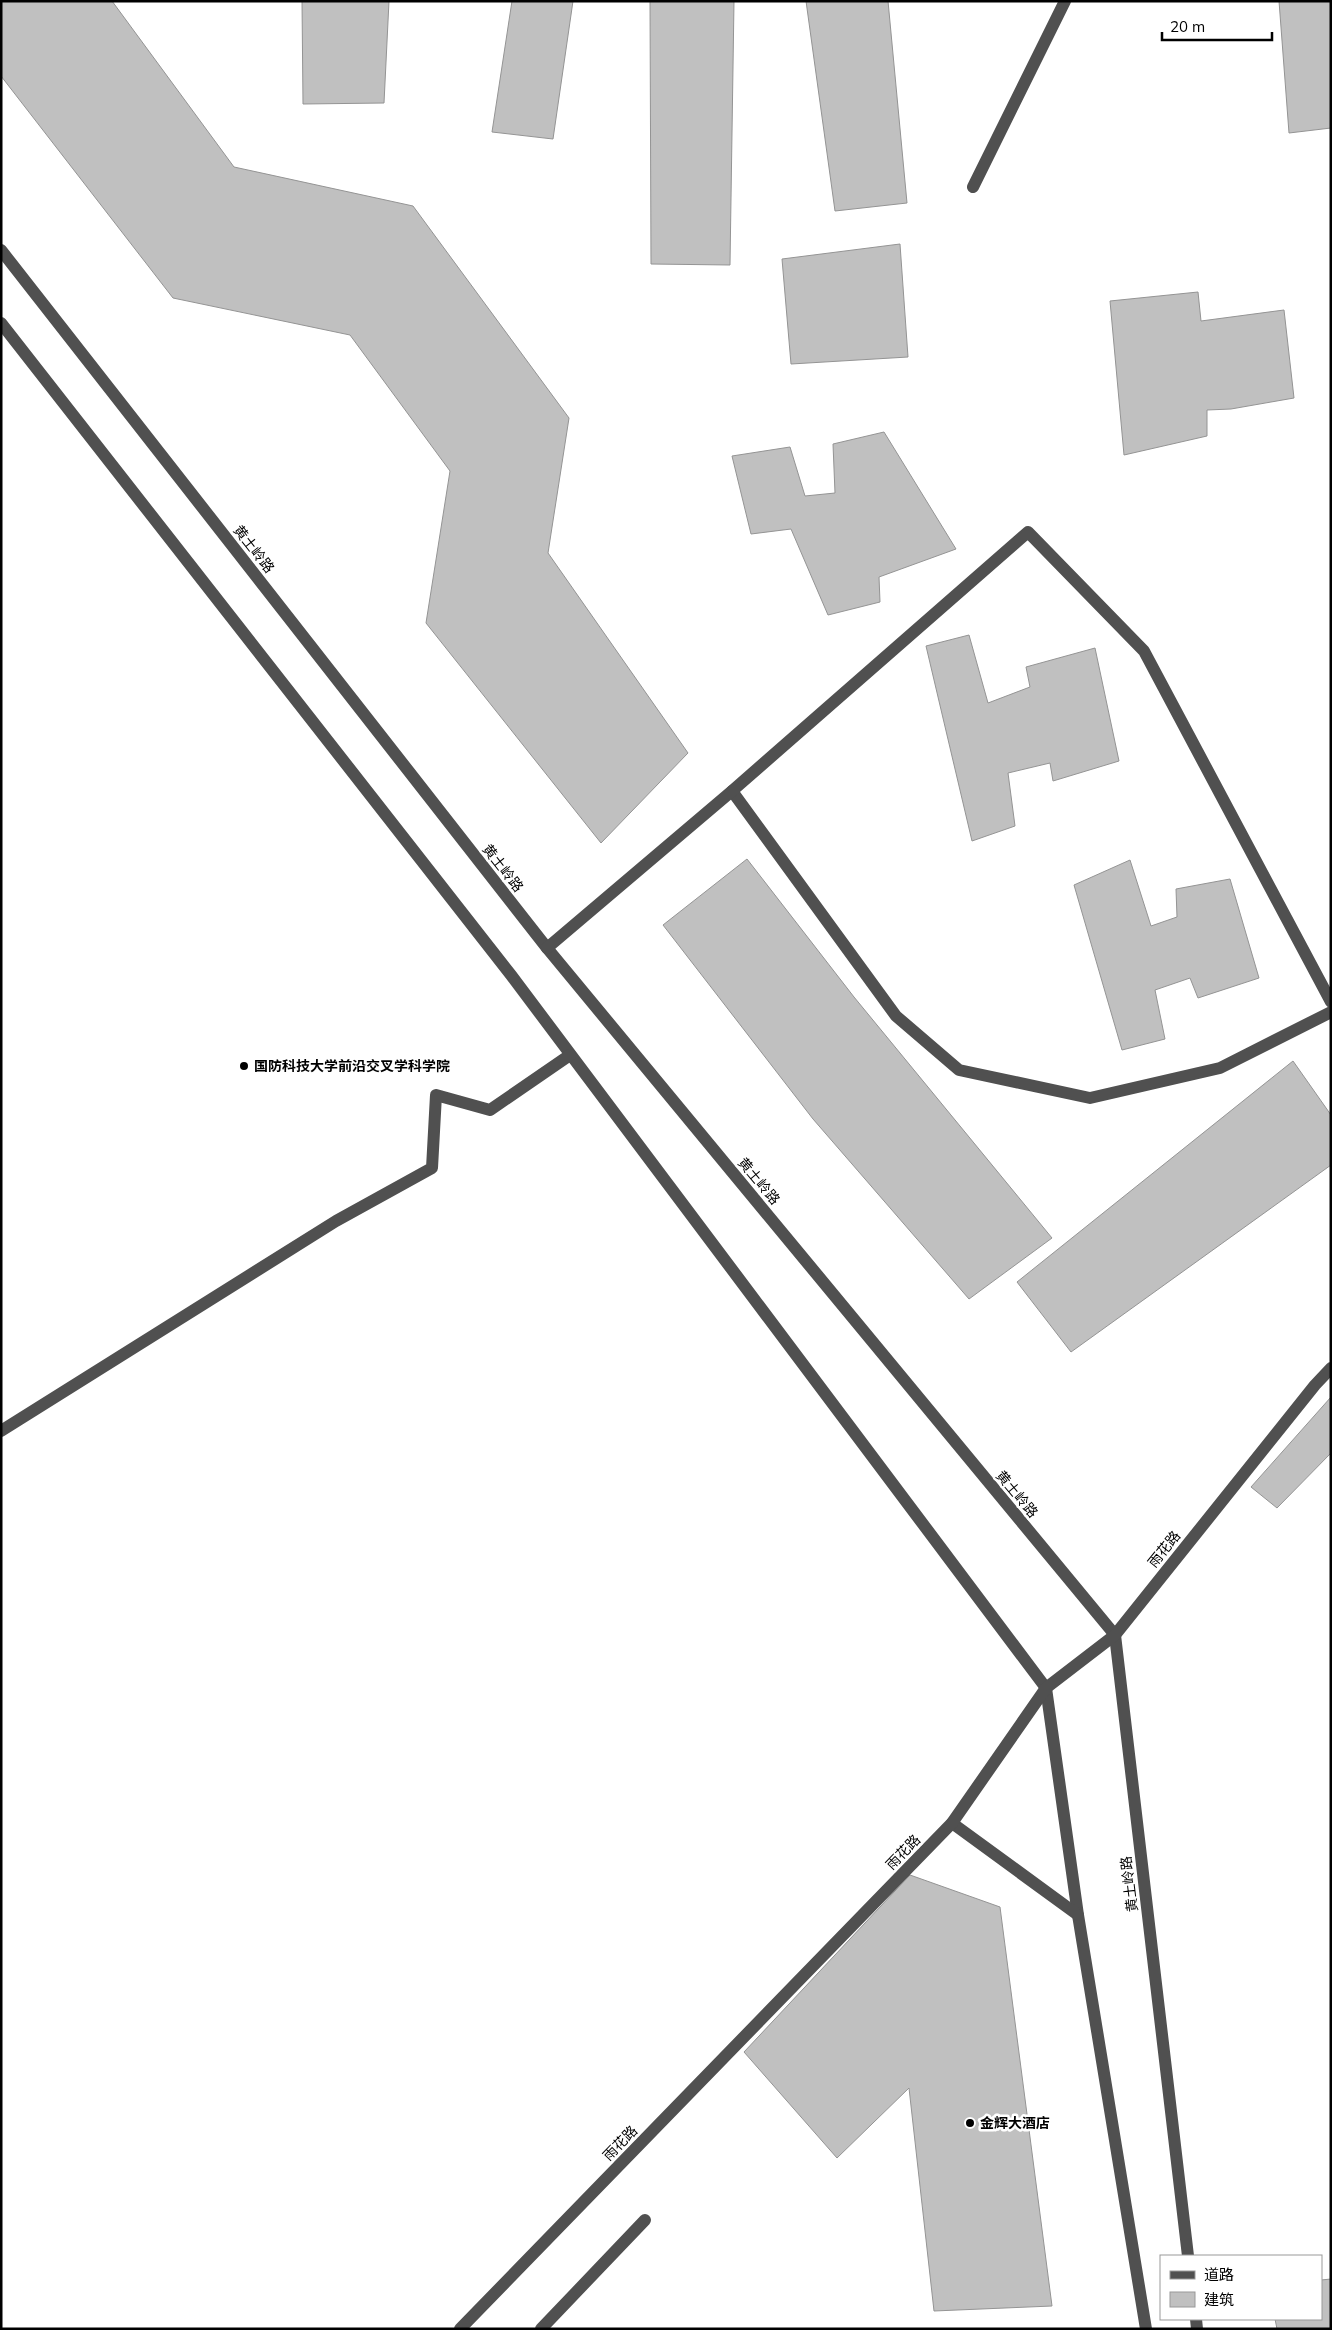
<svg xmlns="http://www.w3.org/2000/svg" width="1332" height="2330" viewBox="0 0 1332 2330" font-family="Mulish,'Noto Sans SC',sans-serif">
<rect width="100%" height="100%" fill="#fff"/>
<g fill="#c0c0c0" stroke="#949494">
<polygon points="1,1 112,1 234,167 413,206 569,418 548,553 688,753 601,843 426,623 450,471 350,335 173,298 1,76"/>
<polygon points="302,1 389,1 384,103 303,104"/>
<polygon points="512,1 573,1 553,139 492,132"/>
<polygon points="650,1 734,1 730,265 651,264"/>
<polygon points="806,1 888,1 907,203 835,211"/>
<polygon points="1279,1 1331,1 1331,128 1289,133"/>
<polygon points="900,244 908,357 791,364 782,259"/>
<polygon points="1198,292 1201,321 1284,310 1294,398 1231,409 1207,410 1207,436 1124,455 1110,301"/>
<polygon points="884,432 956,549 879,577 880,602 828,615 791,529 751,534 732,456 790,447 805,496 835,493 833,444"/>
<polygon points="969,635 988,703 1030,687 1026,667 1095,648 1119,761 1053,781 1050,763 1008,773 1015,826 972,841 926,646"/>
<polygon points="747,859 854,997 1052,1238 969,1299 813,1119 663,925"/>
<polygon points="1130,860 1151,926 1177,917 1176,889 1230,879 1259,978 1198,998 1190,978 1155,990 1165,1039 1122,1050 1074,885"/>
<polygon points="1293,1061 1331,1115 1331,1165 1071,1352 1017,1282"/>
<polygon points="1331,1397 1331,1453 1277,1508 1251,1487"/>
<polygon points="910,1875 1000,1907 1052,2306 934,2311 909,2088 837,2158 744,2052"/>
<polygon points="1331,2279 1331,2329 1277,2329 1275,2319 1321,2319 1321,2280"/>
</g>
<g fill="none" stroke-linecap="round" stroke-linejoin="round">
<g stroke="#505050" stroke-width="12">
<polyline points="973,187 1065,1"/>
<polyline points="1,250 547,948 1115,1635 1188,2256"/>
<polyline points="1,323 511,975 1046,1688 1078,1915 1146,2329"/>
<polyline points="732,791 896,1016 959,1070 1090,1098 1220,1068 1331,1012"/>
<polyline points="547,948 732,791 1028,532 1144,651 1331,1002"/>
<polyline points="1,1431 336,1221 432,1168 436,1095 490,1110 570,1055"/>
<polyline points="952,1823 1078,1915"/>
<polyline points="1196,2319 1197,2329"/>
<polyline points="460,2329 952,1823 1046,1688 1115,1635 1315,1385 1331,1368"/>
<polyline points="541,2329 645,2220"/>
</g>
</g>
<g fill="#000" stroke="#fff" stroke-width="2">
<circle cx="244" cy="1066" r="5"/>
<circle cx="970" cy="2123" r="5"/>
</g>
<g text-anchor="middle" stroke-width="5" stroke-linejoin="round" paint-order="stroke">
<g font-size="14" fill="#000" stroke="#fff">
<text transform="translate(254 549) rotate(52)" y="5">黄土岭路</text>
<text transform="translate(503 868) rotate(52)" y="5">黄土岭路</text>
<text transform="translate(759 1181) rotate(50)" y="5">黄土岭路</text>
<text transform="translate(1017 1494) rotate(50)" y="5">黄土岭路</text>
<text transform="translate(1164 1549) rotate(-51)" y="5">雨花路</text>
<text transform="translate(903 1852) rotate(-46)" y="5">雨花路</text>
<text transform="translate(1129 1884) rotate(-97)" y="5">黄土岭路</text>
<text transform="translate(620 2143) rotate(-46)" y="5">雨花路</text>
</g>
<g font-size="14" font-weight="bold" fill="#000" stroke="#fff" text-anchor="start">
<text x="254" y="1071">国防科技大学前沿交叉学科学院</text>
<text x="980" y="2128">金辉大酒店</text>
</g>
</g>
<rect width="1332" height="2330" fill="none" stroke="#000000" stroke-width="5"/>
<rect x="1160" y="2255" width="162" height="65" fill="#ffffff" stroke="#999999"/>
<rect x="1170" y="2271" width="25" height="8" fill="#505050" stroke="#999999"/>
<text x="1204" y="2280" font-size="15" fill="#000000">道路</text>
<rect x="1170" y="2292" width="25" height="15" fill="#c0c0c0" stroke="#999999"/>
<text x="1204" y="2305" font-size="15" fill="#000000">建筑</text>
<path d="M1162 32v8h110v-8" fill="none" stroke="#000000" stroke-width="2.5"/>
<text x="1170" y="32" font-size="15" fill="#000000" stroke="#ffffff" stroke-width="4" paint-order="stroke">20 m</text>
</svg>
